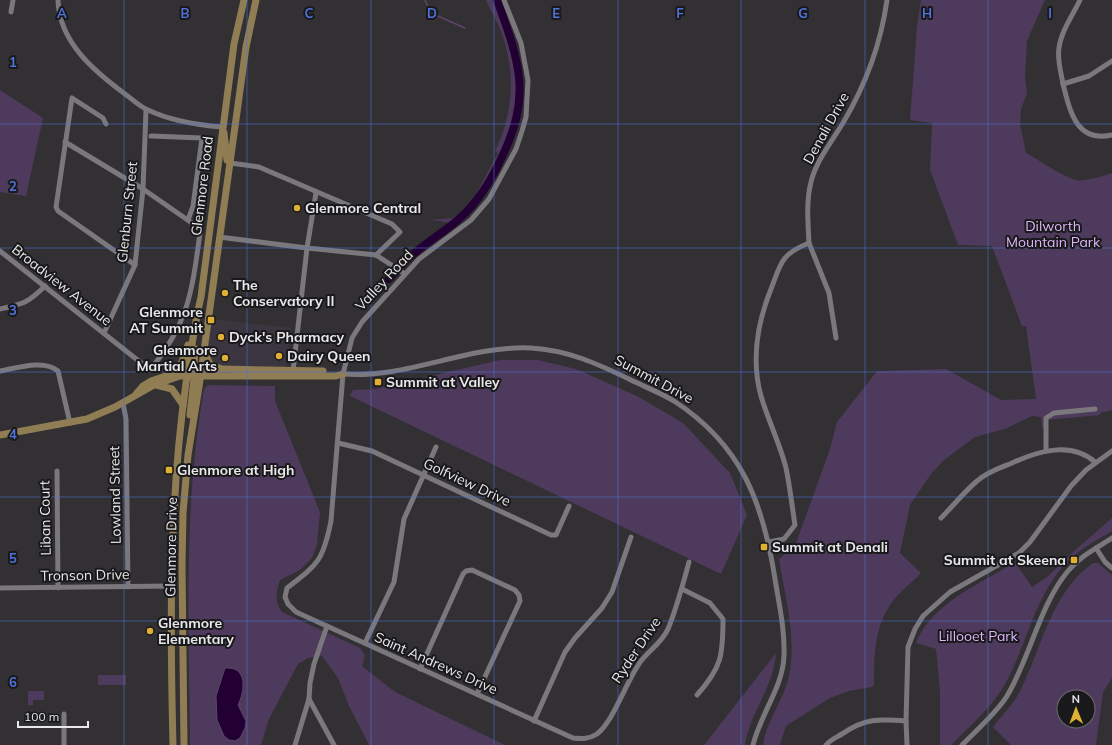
<svg xmlns="http://www.w3.org/2000/svg" width="1112" height="745" viewBox="0 0 1112 745" font-family="Mulish,sans-serif">
<rect width="100%" height="100%" fill="#323033"/>
<polygon fill="#3a353e" points="212,319 291,328 286,367 221,366 216,363 203,350"/>
<g fill="#4e3a5c" fill-rule="evenodd">
<path d="M 486,0 L 501,0 C 525,70 535,104 497,173 C 486,192 476,210 458,224 L 431,220 L 453,218 L 466,209 L 475,196 L 498,153 L 495,151 C 513,115 516,73 502,34 C 498,22 491,12 486,0 Z"/>
<path d="M 921,0 L 1045,0 L 1027,41 L 1025,78 L 1027,93 L 1021,109 L 1020,124 L 1026,153 C 1041,161 1058,174 1076,180 C 1083,182 1104,176 1112,173 L 1112,410 L 1100,413 L 1100,415 L 1047,420 L 1042,429 L 1041,417 L 1032,416 L 1005,429 L 975,437 L 944,460 L 931,474 L 910,505 L 900,553 L 921,573 C 914,581 904,588 897,596 C 874,622 874,654 874,685 L 872,687 L 849,691 L 830,698 L 786,726 L 780,745 L 763,745 C 766,722 782,702 788,680 C 798,641 785,597 779,559 L 795,546 L 830,449 L 837,422 L 877,371 L 946,369 L 1001,400 L 1036,399 L 1026,326 L 1022,326 L 992,246 L 958,245 L 930,170 L 932,123 L 910,120 L 917,27 Z"/>
<polygon points="0,90 43,118 26,196 0,192"/>
<polygon points="500,360 538,360 576,369 637,396 683,423 730,473 747,515 721,574 350,396 353,390 375,389"/>
<path d="M 208,385 L 275,386 L 275,401 L 320,512 L 317,545 L 312,558 L 300,570 L 280,580 C 276,592 274,602 282,612 L 360,648 L 365,655 L 362,666 L 395,692 L 505,745 L 369,745 L 349,706 L 338,678 L 322,656 L 308,658 L 298,664 L 269,719 L 261,745 L 190,745 C 189,626 183,507 204,389 Z"/>
<path d="M 1112,518 L 1112,531 C 1097,540 1080,549 1067,562 C 1034,596 1027,646 1004,686 C 991,708 969,727 951,745 L 940,745 L 940,691 L 936,649 L 916,643 C 932,602 981,584 1015,562 L 1032,587 L 1047,577 L 1072,553 Z"/>
<path d="M 1093,563 L 1098,563 L 1112,575 L 1112,678 L 1103,692 L 1096,745 L 1011,745 L 993,727 C 1002,715 1013,705 1020,691 C 1042,648 1051,592 1093,563 ZM 1064,697 L 1088,697 L 1088,721 L 1064,721 Z"/>
<path d="M 776,653 C 774,687 750,712 745,745 L 704,745 Z"/>
<rect x="98" y="675" width="28" height="10"/>
<polygon points="28,691 44,691 44,700 33,700 33,705 28,705"/>
</g>
<path fill="#220034" stroke="#5d456a" d="M 225,668 C 248,666 245,691 238,705 L 246,721 L 245,728 L 240,738 L 235,741 L 229,740 L 224,736 L 217,720 L 216,696 Z"/>
<g fill="none" stroke-linecap="round" stroke-linejoin="round">
<polyline stroke="#5d456a" stroke-width="1.5" points="425,0 431,13 465,28"/>
<path stroke="#220034" stroke-width="8" d="M 389,279 C 396,272 402,263 410,257 C 426,242 445,232 460,218 C 478,202 489,184 499,163 C 532,97 521,66 497,0"/>
<g stroke="#7b787d" stroke-width="5">
<path d="M 58,0 C 59,42 94,71 125,94 C 132,99 140,107 148,110 C 171,121 197,125 222,127"/>
<path d="M 504,0 L 521,43 L 528,80 L 526,117 L 522,131 L 516,149 L 489,199 L 471,220 L 419,259 L 362,322 L 352,338 L 343,374 L 331,521 C 323,561 318,564 287,588 L 285,597 L 288,604 L 296,612 L 573,738 C 582,739 589,739 597,734 C 614,721 626,681 641,661 C 649,651 663,641 668,629 C 677,607 683,584 689,562"/>
<path d="M 1080,0 C 1073,15 1061,31 1059,48 C 1057,60 1061,72 1063,84 C 1070,111 1076,143 1112,135"/>
<polyline points="11,12 13,0"/>
<polyline points="1063,84 1089,76 1112,61"/>
<polyline points="106,124 103,118 72,98 56,207 58,211 135,265"/>
<polyline points="151,136 202,138 193,206 188,220"/>
<polyline points="230,163 259,167 392,224 400,232 376,255"/>
<polyline points="316,193 307,248 376,255 405,274"/>
<polyline points="219,237 307,248 293,371"/>
<polyline points="809,243 829,293 836,338"/>
<path d="M 0,251 L 150,370 C 189,323 192,291 200,233 L 192,223 L 143,189 L 65,142"/>
<path d="M 0,309 C 23,304 28,303 45,286"/>
<polyline points="104,333 135,265 143,189 146,110"/>
<path d="M 0,371 C 17,368 44,359 58,371 L 70,423"/>
<path d="M 343,374 C 408,379 467,345 531,348 C 568,350 598,364 631,380 C 645,387 661,393 674,401 C 742,445 763,503 775,579 C 779,604 785,630 784,656 C 783,687 760,715 753,745"/>
<polyline points="123,403 126,419 128,587"/>
<polyline points="338,443 372,451 551,535 556,535 569,506"/>
<polyline points="1046,451 1046,418 1054,413 1095,409"/>
<polyline points="57,471 58,588"/>
<path d="M 941,518 C 953,506 964,492 977,481 C 987,472 1000,468 1012,463 C 1038,451 1071,441 1095,462"/>
<path d="M 769,542 L 784,539 L 795,525 C 792,506 790,487 786,468 C 780,444 768,420 761,396 C 751,360 757,324 771,289 C 781,263 781,254 809,243 C 808,222 806,202 811,182 C 816,161 832,141 843,123 C 865,86 881,43 887,0"/>
<polyline points="1096,548 1105,562 1112,568"/>
<polyline points="0,588 171,586"/>
<path d="M 682,589 L 710,603 L 723,619 C 723,655 722,667 697,695"/>
<polyline points="365,643 394,582 404,519 436,447"/>
<polyline points="420,669 463,574 466,571 472,570 515,590 519,595 520,601 477,694"/>
<polyline points="309,699 334,745"/>
<polyline points="64,714 64,745"/>
<polyline points="534,721 565,652 575,638 602,608 612,592 631,537"/>
<polyline points="295,745 309,699 310,683 314,664 327,626"/>
<path d="M 826,745 C 830,740 837,737 842,734 C 865,718 879,719 906,721"/>
<polyline points="907,745 906,721 908,647 915,629 923,616 950,592 1019,553 1030,542 1071,486 1086,470 1112,451"/>
<path d="M 962,745 C 975,732 998,711 1007,696 C 1030,658 1040,604 1068,571 C 1080,556 1097,548 1112,538"/>
</g>
<g stroke="#907d54" stroke-width="7">
<polyline points="224,133 227,160"/>
<polyline points="195,349 194,366 198,373"/>
<polyline points="204,352 210,364 219,368"/>
<polyline points="173,372 182,362 188,345"/>
<polyline points="190,372 194,379 190,415"/>
<polyline points="156,385 172,389 183,405"/>
<polyline points="136,394 143,386 151,381 181,371 220,369 323,371"/>
<polyline points="0,435 87,419 115,407 154,385 180,376 336,376 343,374"/>
<path d="M 173,745 C 170,624 169,503 186,383 C 191,353 194,326 201,297 L 234,44 L 244,0"/>
<polyline points="184,745 182,565 183,513 188,455 199,387 246,47 256,0"/>
</g>
</g>
<path fill="none" stroke="#5074dc" stroke-width="1" stroke-opacity="0.55" d="M 124,0 L 124,745M 247,0 L 247,745M 371,0 L 371,745M 494,0 L 494,745M 618,0 L 618,745M 741,0 L 741,745M 865,0 L 865,745M 988,0 L 988,745M 0,124 L 1112,124M 0,248 L 1112,248M 0,372 L 1112,372M 0,497 L 1112,497M 0,621 L 1112,621"/>
<g fill="#dfb034" stroke="#19181a" stroke-width="1.5">
<circle cx="297" cy="208" r="4"/>
<circle cx="225" cy="293" r="4"/>
<rect x="207" y="316" width="8" height="8" rx="2"/>
<circle cx="221" cy="337" r="4"/>
<circle cx="279" cy="356" r="4"/>
<circle cx="225" cy="358" r="4"/>
<rect x="374" y="378" width="8" height="8" rx="2"/>
<rect x="165" y="466" width="8" height="8" rx="2"/>
<rect x="760" y="543" width="8" height="8" rx="2"/>
<rect x="1070" y="556" width="8" height="8" rx="2"/>
<circle cx="150" cy="631" r="4"/>
</g>
<g text-anchor="middle" stroke-width="4" stroke-linejoin="round" paint-order="stroke">
<g font-size="14" fill="#e8e7e9" stroke="#19181a">
<text transform="translate(826 128) rotate(-61)" y="5">Denali Drive</text>
<text transform="translate(202 186) rotate(-83)" y="5">Glenmore Road</text>
<text transform="translate(127 212) rotate(-84)" y="5">Glenburn Street</text>
<text transform="translate(384 280) rotate(-47)" y="5">Valley Road</text>
<text transform="translate(62 285) rotate(38)" y="5">Broadview Avenue</text>
<text transform="translate(654 379) rotate(28)" y="5">Summit Drive</text>
<text transform="translate(467 482) rotate(25)" y="5">Golfview Drive</text>
<text transform="translate(115 495) rotate(-91)" y="5">Lowland Street</text>
<text transform="translate(45 518) rotate(-91)" y="5">Liban Court</text>
<text transform="translate(171 547) rotate(-89)" y="5">Glenmore Drive</text>
<text transform="translate(85 575) rotate(-1)" y="5">Tronson Drive</text>
<text transform="translate(636 650) rotate(-56)" y="5">Ryder Drive</text>
<text transform="translate(436 663) rotate(24)" y="5">Saint Andrews Drive</text>
</g>
<g font-size="14" font-weight="bold" fill="#e8e7e9" stroke="#19181a" text-anchor="start">
<text x="305" y="213">Glenmore Central</text>
<text x="233" y="290">The<tspan x="233" dy="16">Conservatory II</tspan></text>
<text x="203" y="317" text-anchor="end">Glenmore<tspan x="203" dy="16">AT Summit</tspan></text>
<text x="229" y="342">Dyck's Pharmacy</text>
<text x="217" y="355" text-anchor="end">Glenmore<tspan x="217" dy="16">Martial Arts</tspan></text>
<text x="287" y="361">Dairy Queen</text>
<text x="386" y="387">Summit at Valley</text>
<text x="177" y="475">Glenmore at High</text>
<text x="772" y="552">Summit at Denali</text>
<text x="1066" y="565" text-anchor="end">Summit at Skeena</text>
<text x="158" y="628">Glenmore<tspan x="158" dy="16">Elementary</tspan></text>
</g>
<g font-size="14" fill="#ddb6fa" stroke="#19181a">
<text x="1053" y="231">Dilworth<tspan x="1053" dy="16">Mountain Park</tspan></text>
<text x="978" y="641">Lillooet Park</text>
</g>
</g>
<g font-size="13" text-anchor="middle" font-weight="bold" fill="#5074dc" stroke="#19181a" stroke-width="4" stroke-linejoin="round" paint-order="stroke">
<text x="62" y="18">A</text>
<text x="185" y="18">B</text>
<text x="309" y="18">C</text>
<text x="432" y="18">D</text>
<text x="556" y="18">E</text>
<text x="680" y="18">F</text>
<text x="803" y="18">G</text>
<text x="927" y="18">H</text>
<text x="1050" y="18">I</text>
<text x="13" y="67">1</text>
<text x="13" y="191">2</text>
<text x="13" y="315">3</text>
<text x="13" y="439">4</text>
<text x="13" y="563">5</text>
<text x="13" y="687">6</text>
</g>
<g transform="translate(1076 709) rotate(359)"><circle r="19" fill="#19181a" stroke="#6c6b6d"/>
<path d="M0-3L7 15L0 10L-7 15Z" fill="#dfb034"/>
<text y="-6" font-size="11" font-weight="bold" text-anchor="middle" fill="#e8e7e9">N</text>
</g>
<path d="M18 721v6h70v-6" fill="none" stroke="#e8e7e9" stroke-width="2"/>
<text x="24" y="721" font-size="12" fill="#e8e7e9" stroke="#19181a" stroke-width="3" paint-order="stroke">100 m</text>
</svg>
